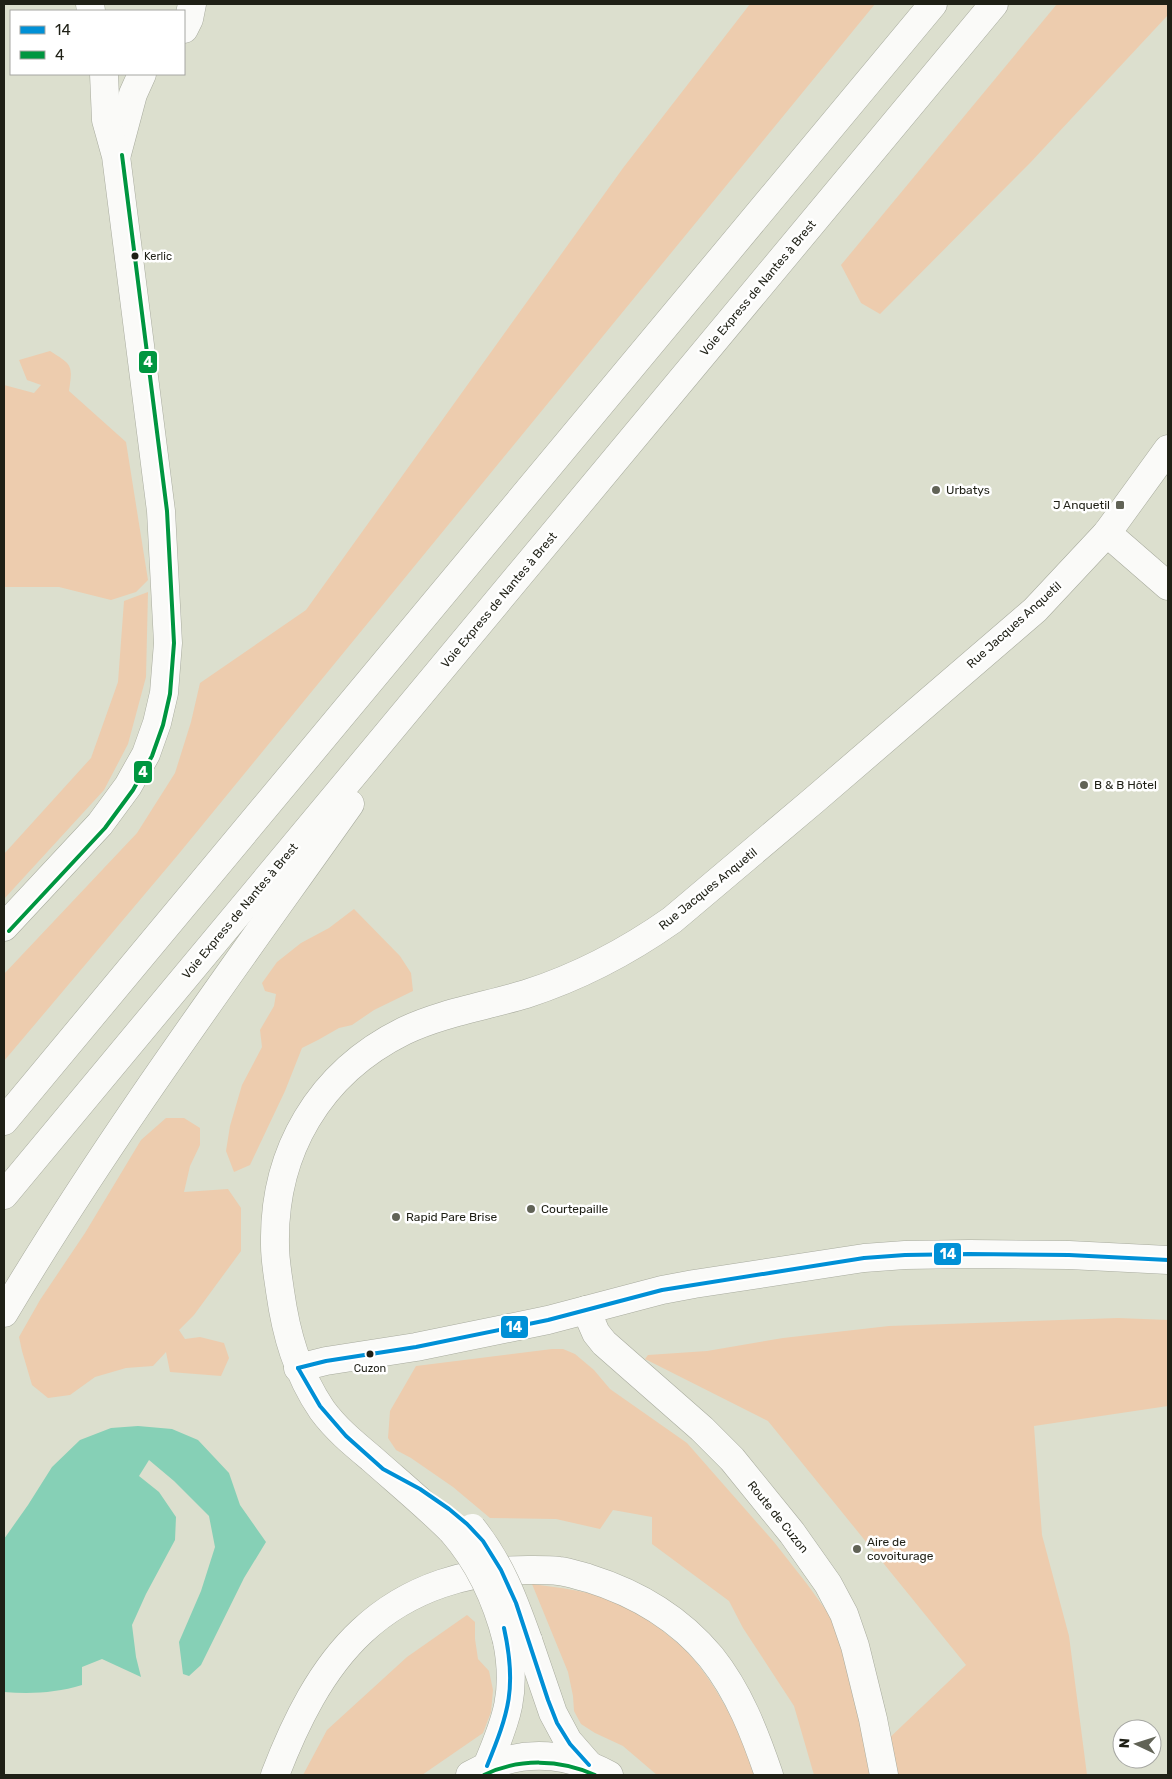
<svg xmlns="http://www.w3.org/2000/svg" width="1172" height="1779" viewBox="0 0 1172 1779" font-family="Rubik,sans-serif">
<rect width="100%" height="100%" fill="#dcdfce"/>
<g fill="#edccae">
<polygon points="750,4 875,4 177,856 4,1061 4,974 137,833 175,773 191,722 200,683 306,610 623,168"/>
<polygon points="1057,4 1168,4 1168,15 1030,163 880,314 861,303 841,265"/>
<path d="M 50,351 C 72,365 73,364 69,391 L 126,442 L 148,580 L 136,592 L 111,600 L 59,587 L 4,587 L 4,385 L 34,393 L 41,385 L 27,380 L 19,360 Z"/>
<polygon points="148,592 146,677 128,744 104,790 4,899 4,854 91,758 118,682 124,601"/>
<polygon points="354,909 400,956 411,973 413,991 374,1010 352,1025 339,1028 318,1040 302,1048 285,1091 250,1165 234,1172 226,1151 230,1126 242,1085 262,1047 260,1030 274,1006 276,994 265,991 262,983 277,962 301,943 329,928"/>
<polygon points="166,1118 184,1118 200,1128 200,1145 190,1166 184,1192 228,1189 241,1208 241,1251 194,1315 179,1330 185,1339 200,1337 224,1343 229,1358 221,1376 170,1372 166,1352 153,1366 126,1368 95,1377 70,1395 48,1398 32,1385 22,1351 19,1337 40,1300 85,1233 141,1140"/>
<polygon points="1118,1318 1168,1320 1168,1406 1034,1426 1042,1535 1069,1636 1087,1775 890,1775 884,1743 966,1665 768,1421 645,1359 648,1355 707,1351 783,1338 889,1326"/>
<polygon points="552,1349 563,1349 575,1354 594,1370 610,1389 687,1443 774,1542 807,1584 836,1624 849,1668 870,1775 814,1775 794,1706 743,1628 729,1601 652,1544 652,1517 613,1510 600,1529 556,1519 490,1518 453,1487 411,1458 396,1450 388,1438 390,1411 416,1366"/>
<path d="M 532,1584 C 560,1588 592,1591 618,1603 C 641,1613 663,1630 681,1646 C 711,1673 745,1737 755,1775 L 657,1775 L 623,1746 L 595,1733 L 581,1724 L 574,1711 L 573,1696 L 568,1672 Z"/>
<polygon points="467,1615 475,1622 475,1639 478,1659 489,1671 493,1690 491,1712 483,1733 422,1775 303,1775 327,1730 407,1657"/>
</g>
<path fill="#86d0b6" d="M 138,1426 L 172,1429 L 198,1440 L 229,1473 L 240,1505 L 266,1542 L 244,1578 L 201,1665 L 189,1676 L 183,1674 L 179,1642 L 201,1591 L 215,1547 L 209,1516 L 174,1481 L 149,1460 L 139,1476 L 159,1492 L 176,1517 L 175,1540 L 146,1594 L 132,1625 L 136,1657 L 141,1677 L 102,1659 L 82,1667 L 82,1685 C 56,1693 31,1694 4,1692 L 4,1539 L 28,1505 L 52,1467 L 80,1440 L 111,1428 Z"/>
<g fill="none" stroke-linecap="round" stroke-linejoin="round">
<g stroke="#a8ab9e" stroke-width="29">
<g id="minor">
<polyline points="90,4 91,11"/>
<polyline points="184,29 189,19 192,4"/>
<polyline points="117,154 133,94 142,74"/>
<polyline points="1107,533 1168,586"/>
<polyline points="4,927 100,824 128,786 146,754 157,723 164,693 168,643 161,511 116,156 106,120 104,74"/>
<polyline points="586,1310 596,1333 604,1343 702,1429 732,1459 792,1533 828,1584 844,1614 855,1646 873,1719 884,1775"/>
<polyline points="298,1368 326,1361 416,1347 548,1320 662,1290 694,1284 864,1258 905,1255 969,1254 1069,1255 1168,1260"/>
<path d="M 452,1531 C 426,1505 398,1482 371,1458 C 353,1443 336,1429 322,1410 C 297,1373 286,1334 280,1291 C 278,1276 275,1261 275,1245 C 273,1152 319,1073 404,1031 C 442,1013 486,1006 526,994 C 579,977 628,951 672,920 L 813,801 L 1035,610 L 1107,533 L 1168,449"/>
<polyline points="528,1640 553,1713 568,1741 589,1765"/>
<path d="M 487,1766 C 507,1719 517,1692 507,1641"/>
</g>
</g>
<g stroke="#a8ab9e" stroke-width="29">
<path id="secondary" d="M 275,1775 C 295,1723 321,1669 362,1631 C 409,1587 470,1569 533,1570 C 541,1570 551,1570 559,1571 C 569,1572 579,1576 588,1578 C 636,1593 679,1618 711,1657 C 739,1692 755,1734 769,1775"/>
</g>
<g stroke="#a8ab9e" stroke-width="29">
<path id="primary" d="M 470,1775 C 517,1749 562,1750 609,1775"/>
</g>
<g stroke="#a8ab9e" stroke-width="29">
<g id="trunk">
<polyline points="4,1121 933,4"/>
<polyline points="4,1195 994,4"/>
<path d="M 4,1313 C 109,1137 231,972 350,804"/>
</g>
</g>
<use href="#minor" stroke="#fafaf8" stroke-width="28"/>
<use href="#secondary" stroke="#fafaf8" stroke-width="28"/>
<use href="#primary" stroke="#fafaf8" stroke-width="28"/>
<use href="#trunk" stroke="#fafaf8" stroke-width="28"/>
<g stroke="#a8ab9e" stroke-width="29" stroke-linecap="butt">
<g id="minor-bridge">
<path d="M 472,1528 C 500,1563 513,1598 528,1640"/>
<path d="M 452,1531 C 480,1563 497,1601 507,1641"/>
</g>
</g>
<use href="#minor-bridge" stroke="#fafaf8" stroke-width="28"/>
<g stroke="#fff" stroke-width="8">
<g id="bus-1">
<polyline points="298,1368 326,1361 416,1347 548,1320 662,1290 864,1258 905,1255 969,1254 1069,1255 1168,1260"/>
<polyline points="298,1368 320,1406 346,1436 383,1469 420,1489 449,1509 467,1524 483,1541 501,1570 516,1603 548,1700 557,1723 570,1744 589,1765"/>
<path d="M 487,1766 C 509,1712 517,1687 504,1628"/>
</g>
</g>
<g stroke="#fff" stroke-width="8">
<g id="bus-2">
<polyline points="9,931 105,828 133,790 152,756 163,725 170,694 174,643 167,511 122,155"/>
<path d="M 484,1775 C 519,1758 560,1759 595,1775"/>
</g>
</g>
<use href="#bus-1" stroke="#0090d6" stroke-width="4"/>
<use href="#bus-2" stroke="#009640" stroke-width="4"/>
</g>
<g fill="#1f2016" stroke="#fff" stroke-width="2">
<circle cx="135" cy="256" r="4.5"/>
<circle cx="370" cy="1354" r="4.5"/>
</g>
<g fill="#616356" stroke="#fff" stroke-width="2">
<circle cx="936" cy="490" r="5"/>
<rect x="1115" y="500" width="10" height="10" rx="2.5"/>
<circle cx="1084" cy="785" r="5"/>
<circle cx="531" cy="1209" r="5"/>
<circle cx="396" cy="1217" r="5"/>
<circle cx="857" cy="1549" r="5"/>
</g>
<g text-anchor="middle" stroke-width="5" stroke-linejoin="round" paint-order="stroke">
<g font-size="11" fill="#1f2016" stroke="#fff" text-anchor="start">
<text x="144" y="260">Kerlic</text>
<text x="370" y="1372" text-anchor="middle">Cuzon</text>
</g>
<g font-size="12" fill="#1f2016" stroke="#fff">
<text transform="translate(758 288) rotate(-50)" y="4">Voie Express de Nantes à Brest</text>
<text transform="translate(499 600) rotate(-50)" y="4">Voie Express de Nantes à Brest</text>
<text transform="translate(1014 625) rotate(-42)" y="4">Rue Jacques Anquetil</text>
<text transform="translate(708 889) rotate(-39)" y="4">Rue Jacques Anquetil</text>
<text transform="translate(240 911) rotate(-50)" y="4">Voie Express de Nantes à Brest</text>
<text transform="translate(778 1517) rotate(51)" y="4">Route de Cuzon</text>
</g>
<g font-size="12" fill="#1f2016" stroke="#fff" text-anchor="start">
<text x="946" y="494">Urbatys</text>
<text x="1110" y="509" text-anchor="end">J Anquetil</text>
<text x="1094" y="789">B &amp; B Hôtel</text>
<text x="541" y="1213">Courtepaille</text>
<text x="406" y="1221">Rapid Pare Brise</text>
<text x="867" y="1546">Aire de<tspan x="867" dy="14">covoiturage</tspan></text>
</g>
</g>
<g stroke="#fff" stroke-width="2">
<rect x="138" y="350" width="20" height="24" rx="5" fill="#009640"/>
<rect x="133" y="760" width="20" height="24" rx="5" fill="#009640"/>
<rect x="933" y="1242" width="29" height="24" rx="5" fill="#0090d6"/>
<rect x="500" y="1315" width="29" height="24" rx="5" fill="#0090d6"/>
</g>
<g font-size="14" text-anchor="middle" font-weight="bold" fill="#fff">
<text x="148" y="367">4</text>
<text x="143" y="777">4</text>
<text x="948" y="1259">14</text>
<text x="514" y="1332">14</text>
</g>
<rect width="1172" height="1779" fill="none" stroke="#1f2016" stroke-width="10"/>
<rect x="10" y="10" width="175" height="65" fill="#ffffff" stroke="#a5a6a2"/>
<rect x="20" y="26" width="25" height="8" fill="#0090d6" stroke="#a5a6a2"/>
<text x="55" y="35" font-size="15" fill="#1f2016">14</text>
<rect x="20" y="51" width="25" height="8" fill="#009640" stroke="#a5a6a2"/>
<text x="55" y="60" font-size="15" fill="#1f2016">4</text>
<g transform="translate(1137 1744) rotate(274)"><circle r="24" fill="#ffffff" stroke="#a5a6a2"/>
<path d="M0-4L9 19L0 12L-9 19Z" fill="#616356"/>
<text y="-8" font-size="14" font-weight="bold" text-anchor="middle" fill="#1f2016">N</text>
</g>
</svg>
